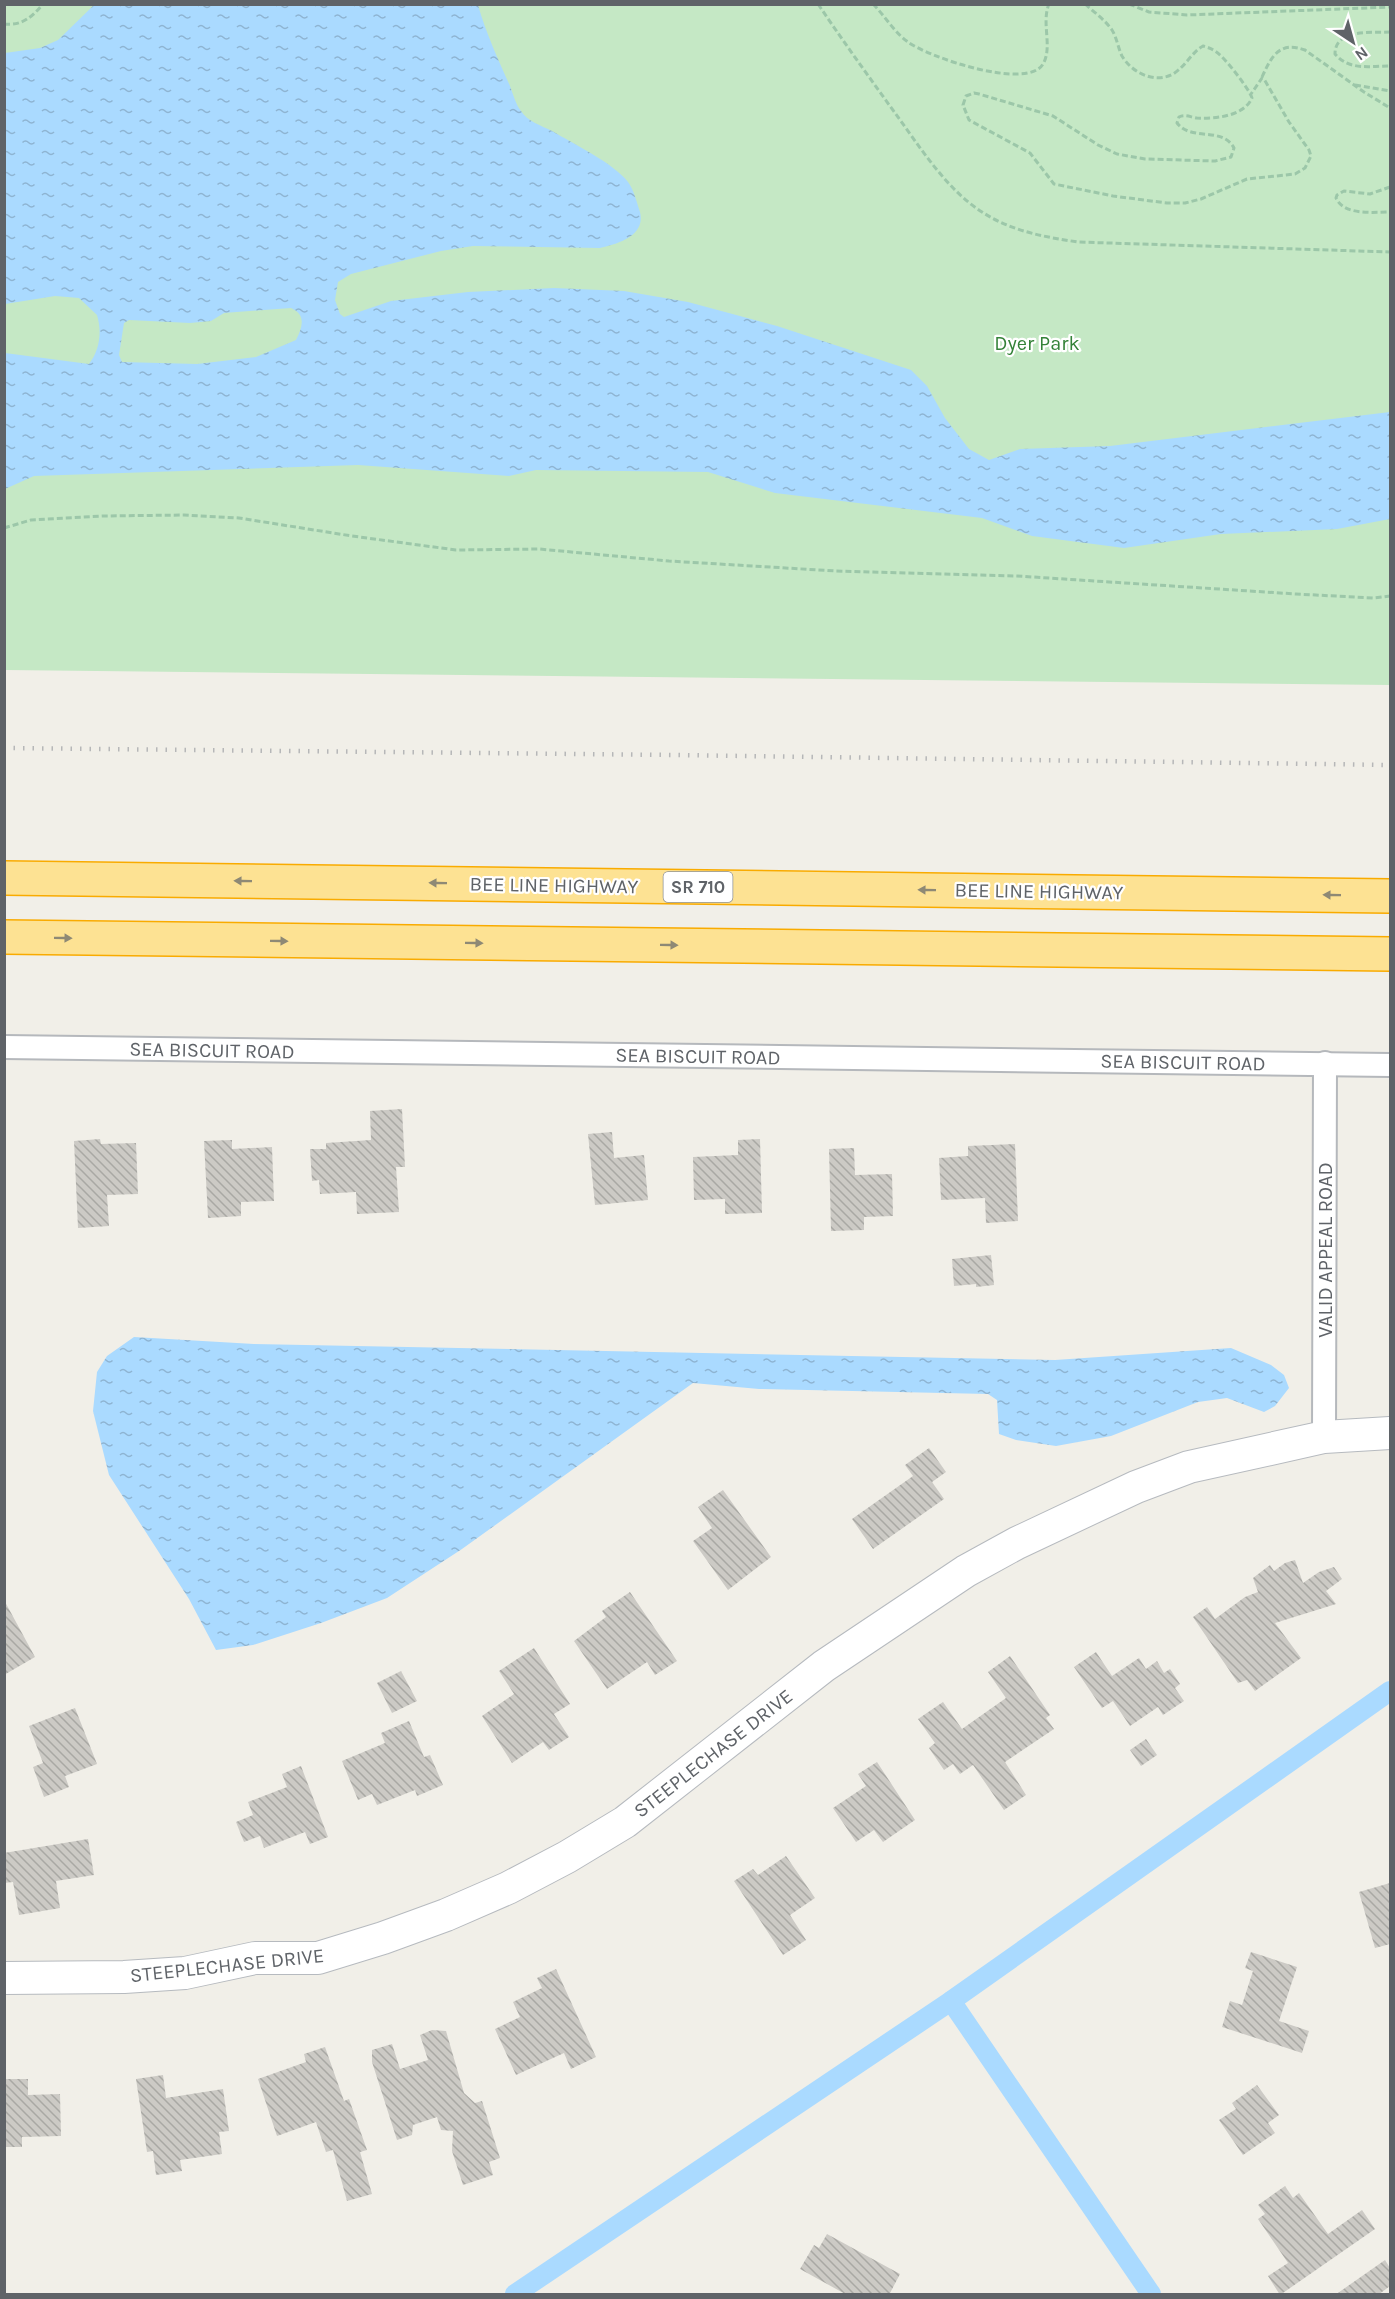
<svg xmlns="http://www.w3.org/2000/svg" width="1395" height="2299" viewBox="0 0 1395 2299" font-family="Karla,sans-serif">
<defs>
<pattern id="water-ripples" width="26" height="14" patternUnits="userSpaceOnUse" patternTransform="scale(1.5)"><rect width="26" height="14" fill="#aadaff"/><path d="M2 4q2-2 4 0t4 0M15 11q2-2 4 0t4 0" fill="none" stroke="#8eb4d2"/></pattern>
<pattern id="building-back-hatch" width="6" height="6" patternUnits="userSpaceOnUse" patternTransform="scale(1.5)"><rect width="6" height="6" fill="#cccac5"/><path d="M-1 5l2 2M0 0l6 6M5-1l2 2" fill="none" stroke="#a9a8a4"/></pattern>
</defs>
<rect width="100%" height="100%" fill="#f1efe8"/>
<polygon fill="#c5e8c5" points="5,5 1390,5 1390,685 5,670"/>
<g fill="url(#water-ripples)" fill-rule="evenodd">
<path d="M 94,5 L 478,5 C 486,33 498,59 510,86 C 513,94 516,105 521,111 C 527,121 542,126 552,131 C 572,143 615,164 628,182 C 634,190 637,203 640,212 C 646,236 617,244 600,248 L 473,246 L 441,251 L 351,274 L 338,282 L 335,300 L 340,314 L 344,317 L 391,301 L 468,292 L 554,288 L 624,291 L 688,302 L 777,326 L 911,370 L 927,386 L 945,418 L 969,449 L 989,460 L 1020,449 L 1110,446 L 1390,412 L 1390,519 L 1337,529 L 1221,534 L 1124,548 L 1032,536 L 982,518 L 775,493 L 708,472 L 536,470 L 509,476 L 358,465 L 34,476 L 5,489 L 5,353 L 89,364 C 100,350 102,331 97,315 L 79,298 L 55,296 L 5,304 L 5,53 L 40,48 L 58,40 ZM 291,308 C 307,315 302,328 296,340 L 256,357 L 197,364 L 122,362 L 119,355 L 124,323 L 129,320 L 190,323 L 211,321 L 224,313 Z"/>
<polygon points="134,1337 254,1344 1055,1360 1231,1348 1271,1365 1284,1375 1289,1388 1275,1406 1264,1412 1227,1398 1198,1402 1111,1436 1056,1446 1016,1440 999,1434 997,1400 988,1394 759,1389 693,1383 462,1549 387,1598 321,1623 253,1645 216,1650 189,1599 109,1475 93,1411 97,1372 107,1356"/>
</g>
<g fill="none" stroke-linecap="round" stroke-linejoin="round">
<g stroke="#aadaff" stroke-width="20">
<polyline points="951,2001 1151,2294"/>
<polyline points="515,2294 951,2001 1390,1691"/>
</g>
</g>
<g fill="url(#building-back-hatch)">
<polygon points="402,1109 405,1167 396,1167 399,1212 357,1214 356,1192 320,1194 319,1180 312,1181 310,1149 326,1149 326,1143 371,1140 370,1111"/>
<polygon points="612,1132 614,1158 644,1155 648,1200 595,1205 588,1134"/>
<polygon points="100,1139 101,1144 136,1143 138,1194 107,1195 109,1226 78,1228 74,1141"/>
<polygon points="760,1139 762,1213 725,1214 725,1199 694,1200 693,1157 738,1155 738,1140"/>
<polygon points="232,1140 232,1149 272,1147 274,1201 241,1202 241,1216 208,1218 204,1141"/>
<polygon points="1015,1144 1018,1221 986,1223 985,1198 941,1200 939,1158 968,1156 968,1146"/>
<polygon points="854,1148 855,1175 892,1174 893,1216 864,1217 864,1230 831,1231 829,1149"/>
<polygon points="991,1255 994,1285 976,1287 976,1284 954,1286 952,1259"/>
<polygon points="929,1448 946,1472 932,1482 944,1499 873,1549 852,1519 913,1476 905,1465"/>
<polygon points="723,1490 771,1557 728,1590 693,1541 712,1528 698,1507"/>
<polygon points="1295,1560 1303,1583 1319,1572 1334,1567 1342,1579 1326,1591 1336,1604 1275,1623 1301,1658 1255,1691 1247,1680 1238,1683 1193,1617 1207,1607 1215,1619 1245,1597 1258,1592 1253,1578 1270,1565 1274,1571 1285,1563"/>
<polygon points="630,1592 677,1661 655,1675 647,1662 607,1689 574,1641 606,1617 602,1611"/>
<polygon points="4,1600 35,1657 4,1675"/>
<polygon points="534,1648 570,1704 554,1714 569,1737 549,1750 543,1742 512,1763 482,1716 514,1694 499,1671"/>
<polygon points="1096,1652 1112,1676 1139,1658 1146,1669 1157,1661 1164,1673 1170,1669 1180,1684 1175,1688 1184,1701 1163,1715 1158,1707 1130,1726 1113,1701 1102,1708 1074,1667"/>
<polygon points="1010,1656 1050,1715 1046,1718 1054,1729 1005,1762 1026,1795 1004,1810 973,1765 960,1774 953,1764 944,1770 929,1748 935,1743 918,1719 943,1702 962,1729 1006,1698 988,1672"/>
<polygon points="401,1671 417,1701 392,1713 377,1683"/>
<polygon points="75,1708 97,1764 65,1776 69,1787 44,1797 33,1767 43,1763 29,1726"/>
<polygon points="409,1721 424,1757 430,1755 443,1785 417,1796 415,1790 377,1805 372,1794 358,1800 342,1761 385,1743 381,1733"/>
<polygon points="1146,1739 1157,1755 1141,1766 1130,1750"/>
<polygon points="877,1762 915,1820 883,1842 874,1830 856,1842 833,1808 866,1786 858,1774"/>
<polygon points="301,1766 328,1837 310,1844 305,1832 264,1848 260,1836 244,1842 236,1822 253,1815 248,1802 287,1787 282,1774"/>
<polygon points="88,1839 94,1875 56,1881 60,1908 19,1915 13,1882 4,1883 4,1853"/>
<polygon points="786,1856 815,1898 790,1915 806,1940 783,1955 734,1881 753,1869 758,1875"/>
<polygon points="1390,1883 1390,1944 1375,1948 1359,1892"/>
<polygon points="1251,1952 1297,1967 1279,2021 1309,2031 1302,2053 1222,2027 1230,2001 1242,2005 1253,1971 1245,1968"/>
<polygon points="556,1969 596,2057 571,2069 564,2053 516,2075 495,2029 520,2017 513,2002 542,1988 537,1978"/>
<polygon points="432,2030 446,2031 464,2093 475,2103 482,2101 500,2158 489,2162 493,2175 463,2185 452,2151 453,2131 441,2130 437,2117 413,2125 412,2135 397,2140 372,2062 372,2050 392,2044 400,2069 428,2060 420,2035"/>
<polygon points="325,2047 344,2101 349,2099 367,2150 360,2152 372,2194 347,2201 333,2150 326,2152 316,2122 277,2136 258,2079 306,2062 304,2054"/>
<polygon points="163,2075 166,2098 223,2089 229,2131 219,2132 222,2154 180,2160 182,2171 156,2175 153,2151 147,2152 136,2079"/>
<polygon points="6,2079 28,2079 28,2095 60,2094 61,2136 22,2137 22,2147 4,2147"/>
<polygon points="1257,2085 1279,2115 1268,2123 1275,2133 1243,2155 1219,2120 1236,2109 1232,2103"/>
<polygon points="1285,2186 1293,2198 1299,2193 1328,2234 1362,2210 1375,2229 1280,2295 1268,2276 1288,2263 1258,2219 1265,2214 1258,2205"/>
<polygon points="827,2234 900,2274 889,2295 847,2295 800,2269 814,2245 819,2248"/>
<polygon points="1385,2260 1390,2268 1390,2286 1378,2295 1335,2295"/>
</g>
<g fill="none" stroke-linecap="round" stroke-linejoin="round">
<g stroke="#b5b8bc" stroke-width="26">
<g id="street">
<polyline points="4,1047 1390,1065"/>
<polyline points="1324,1437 1325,1063"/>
</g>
</g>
<g stroke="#b6babf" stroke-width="34">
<polyline id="secondary" points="4,1978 124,1977 185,1973 255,1958 318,1958 383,1938 446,1915 508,1888 567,1857 625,1822 824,1666 966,1571 1017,1543 1136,1487 1189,1467 1324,1437 1390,1433"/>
</g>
<g stroke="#f9ab00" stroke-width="36">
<g id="highway">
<polyline points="4,878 1390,896"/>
<polyline points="4,937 1390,954"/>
</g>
</g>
<g stroke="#9cc7a9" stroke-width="3" stroke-dasharray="6 3" stroke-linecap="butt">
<path d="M 818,4 C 843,41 869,77 895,113 C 920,147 946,189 982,212 C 1011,231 1044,237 1078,242 L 1390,252"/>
<path d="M 873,4 C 885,16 894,32 908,42 C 928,57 1027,91 1043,64 C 1053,47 1041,23 1049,4"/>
<path d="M 1085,4 C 1094,12 1105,20 1112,30 C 1117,38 1118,48 1122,56 C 1132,73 1155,84 1173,74 C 1186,66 1191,53 1203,46 C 1210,48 1215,50 1220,55 C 1227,61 1250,90 1252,98 C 1244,116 1216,119 1197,118 C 1190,117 1185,114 1179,117 L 1177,123 C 1192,142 1222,126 1234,148 L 1231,157 L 1215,161 L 1145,159 L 1117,154 L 1098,145 L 1053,116 L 979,94 L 974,93 L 966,96 L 963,105 L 969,120 L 1030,153 L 1054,184 L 1113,196 L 1167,203 L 1185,203 L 1201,199 L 1247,179 L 1295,174 L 1305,168 L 1311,156 L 1309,150 L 1289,122 L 1264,79 L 1262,78 L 1251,94"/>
<polyline points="1129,4 1149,12 1187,15 1390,7"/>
<path d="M 4,24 C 22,26 32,17 43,4"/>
<path d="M 1390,32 C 1372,33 1335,28 1335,54 C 1349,71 1371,66 1390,66"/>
<path d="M 1262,77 C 1272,55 1280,41 1305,50 L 1364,92 L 1390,108"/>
<polyline points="1355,85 1390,91"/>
<path d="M 1390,187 L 1370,194 L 1344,191 L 1337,195 L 1336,198 C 1344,216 1374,212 1390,212"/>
<polyline points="4,528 31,520 103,516 184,515 239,518 352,536 456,550 539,549 669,561 836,571 1017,576 1296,594 1373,598 1390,596"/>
</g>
<use href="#street" stroke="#fff" stroke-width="22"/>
<use href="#secondary" stroke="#fff" stroke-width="32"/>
<use href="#highway" stroke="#fde293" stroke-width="33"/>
<polyline stroke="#b6b7b8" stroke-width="4.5" stroke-dasharray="1.5 8" stroke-linecap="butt" points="4,748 673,755 1390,765"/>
</g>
<defs><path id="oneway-solid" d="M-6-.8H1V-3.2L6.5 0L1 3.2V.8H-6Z" transform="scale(1.5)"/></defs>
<g fill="#8e8975">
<use href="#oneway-solid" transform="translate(243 881) rotate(-179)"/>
<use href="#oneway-solid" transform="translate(438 883) rotate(-179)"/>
<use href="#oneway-solid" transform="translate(927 890) rotate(-179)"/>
<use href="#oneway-solid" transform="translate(1332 895) rotate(-179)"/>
<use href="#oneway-solid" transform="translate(63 938) rotate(1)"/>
<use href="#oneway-solid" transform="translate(279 941) rotate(1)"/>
<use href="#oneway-solid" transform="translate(474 943) rotate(1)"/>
<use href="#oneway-solid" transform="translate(669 945) rotate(1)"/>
</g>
<g text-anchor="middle" stroke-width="4.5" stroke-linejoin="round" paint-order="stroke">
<rect fill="#fff" stroke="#8f9295" stroke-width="1.5" x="663.5" y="872" width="69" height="30" rx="4.5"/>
<g font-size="18" font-weight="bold" fill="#5f6368">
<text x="698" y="893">SR 710</text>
</g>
<g font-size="20" fill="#348238" stroke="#fff">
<text x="1037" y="350">Dyer Park</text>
</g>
<g font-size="20" fill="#5f6368" stroke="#fff">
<text transform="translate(554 885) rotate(1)" y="7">BEE LINE HIGHWAY</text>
<text transform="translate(1039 891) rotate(1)" y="7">BEE LINE HIGHWAY</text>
<text transform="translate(212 1050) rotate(1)" y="7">SEA BISCUIT ROAD</text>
<text transform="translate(698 1056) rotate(1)" y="7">SEA BISCUIT ROAD</text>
<text transform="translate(1183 1062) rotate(1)" y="7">SEA BISCUIT ROAD</text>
<text transform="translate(1325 1250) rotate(-90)" y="7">VALID APPEAL ROAD</text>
<text transform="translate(713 1753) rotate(-38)" y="7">STEEPLECHASE DRIVE</text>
<text transform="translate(227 1965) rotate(-6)" y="7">STEEPLECHASE DRIVE</text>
</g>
</g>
<rect width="1395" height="2299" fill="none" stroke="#5f6368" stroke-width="12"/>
<g transform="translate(1353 42) rotate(144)" stroke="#ffffff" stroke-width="4.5" paint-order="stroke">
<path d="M0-4.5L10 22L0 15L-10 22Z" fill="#5f6368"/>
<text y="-9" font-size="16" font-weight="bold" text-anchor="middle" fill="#5f6368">N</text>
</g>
</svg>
